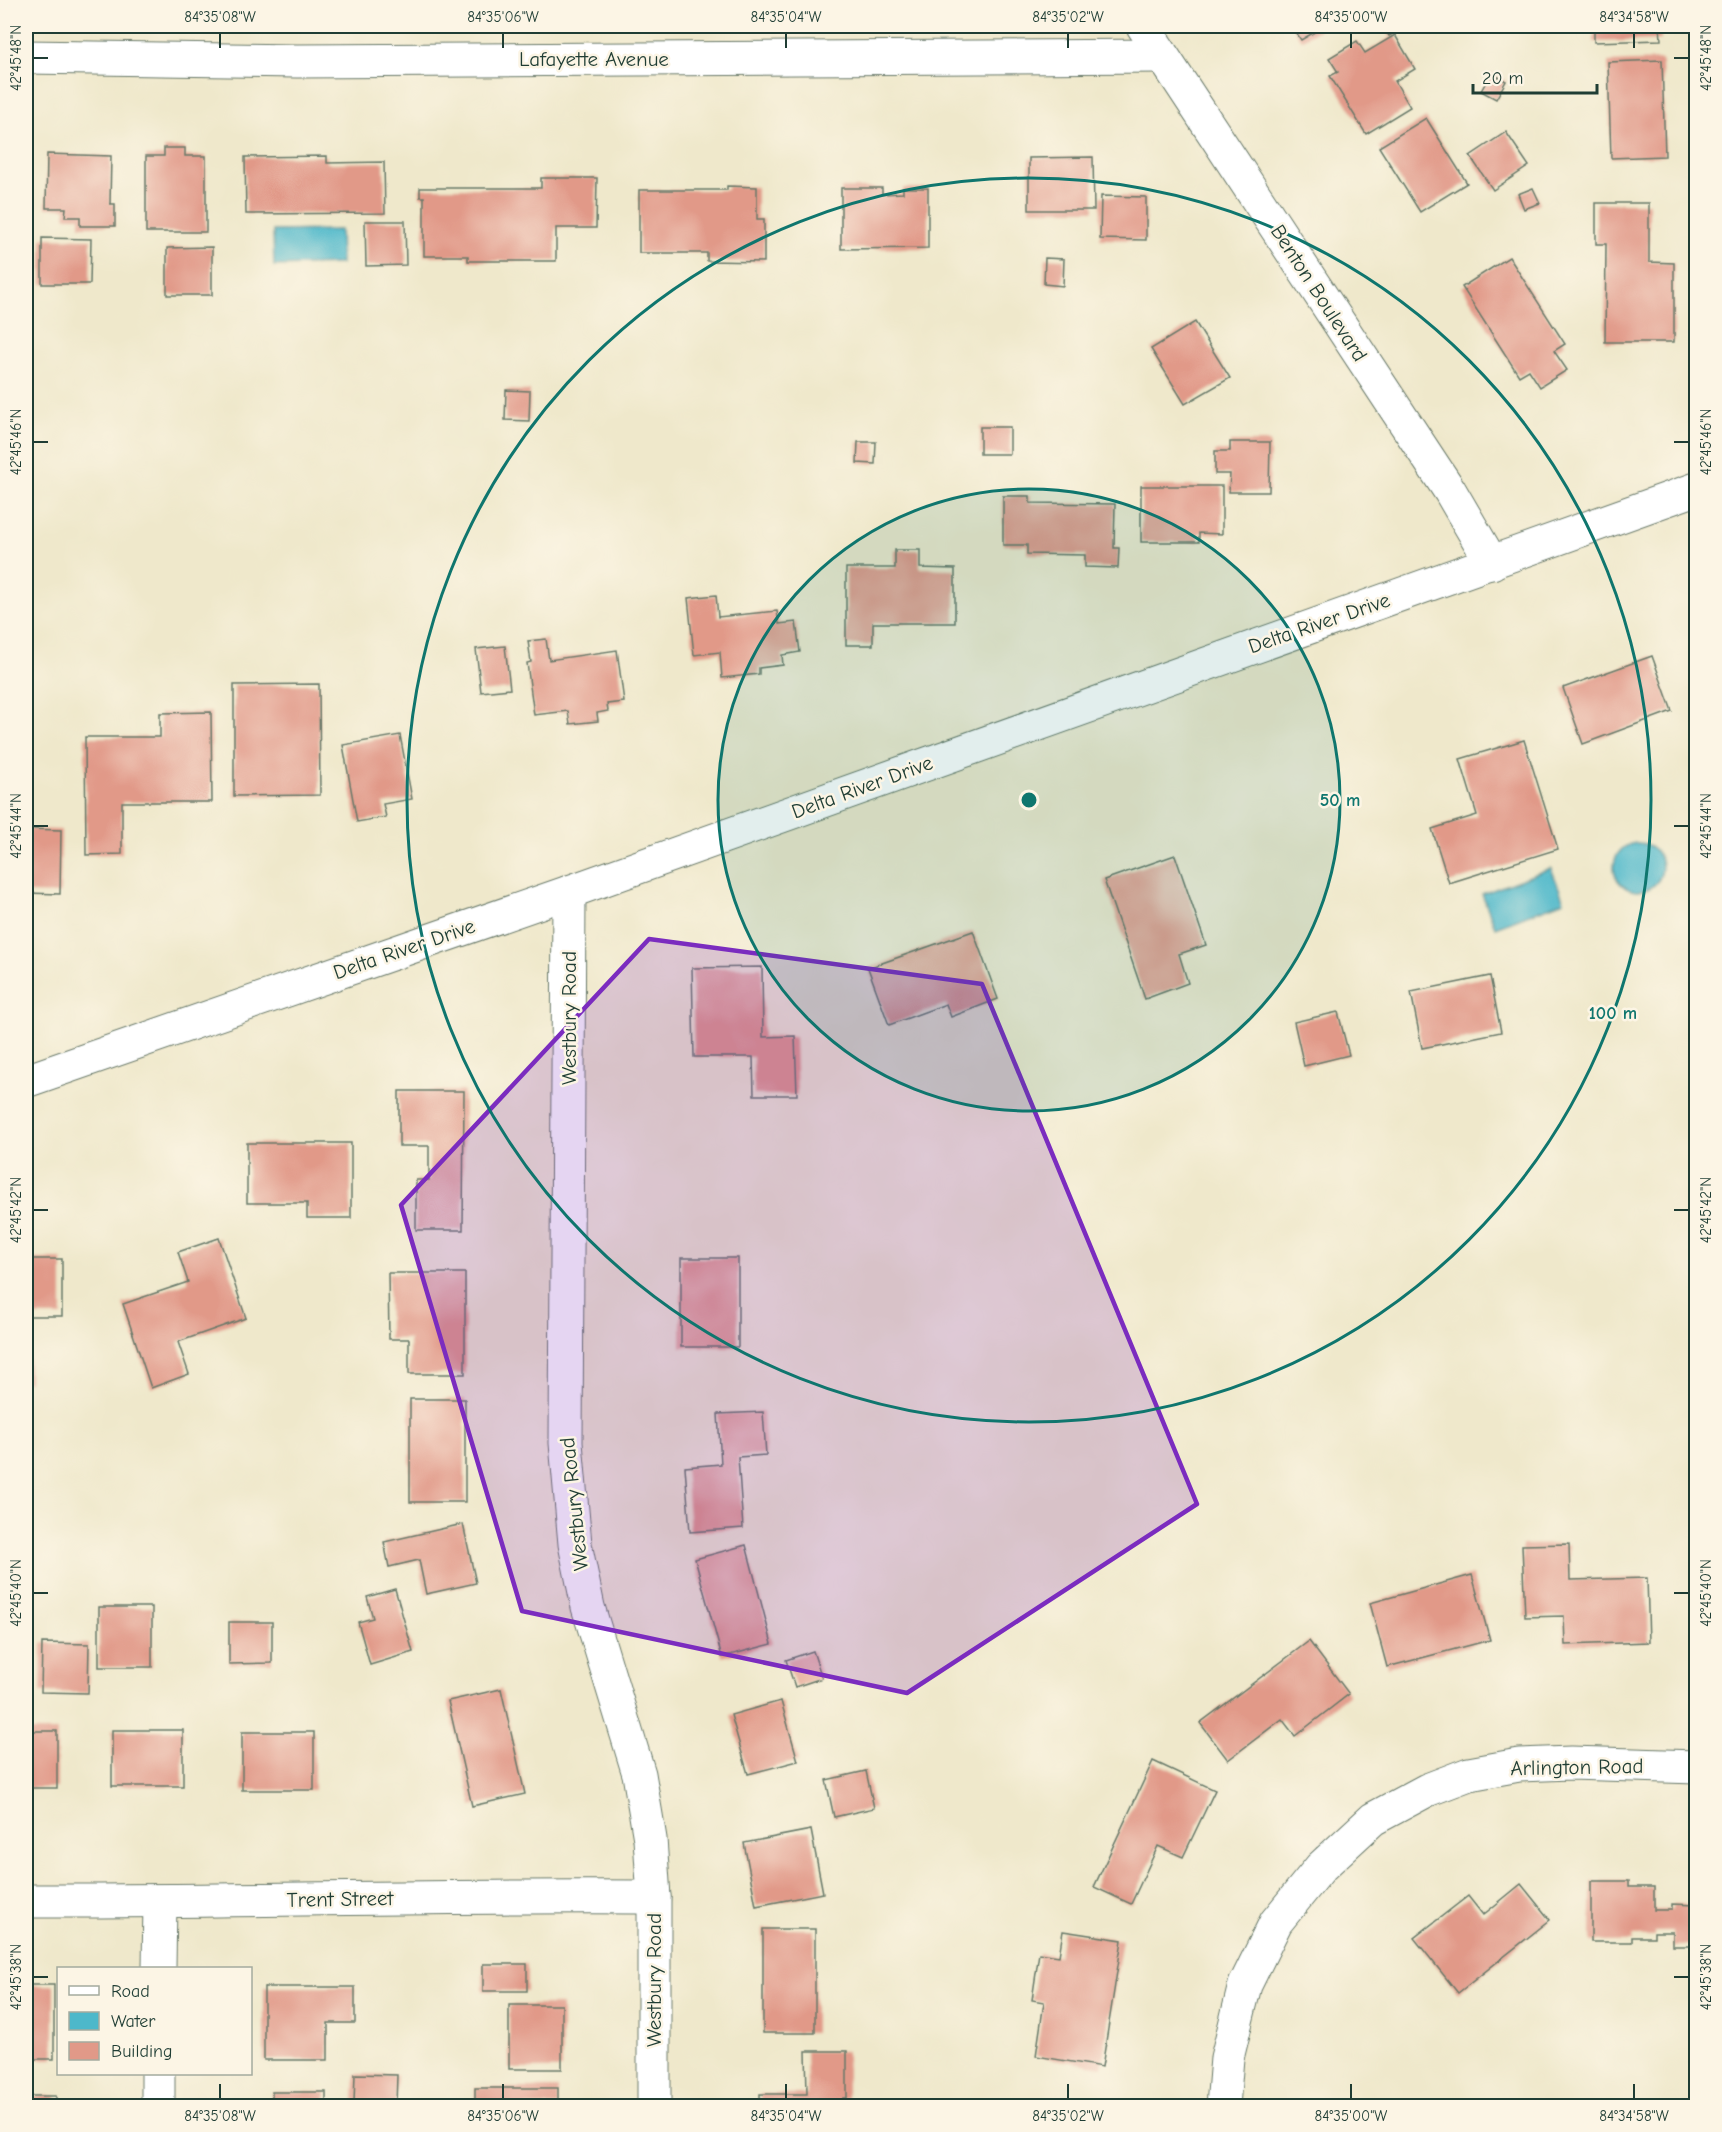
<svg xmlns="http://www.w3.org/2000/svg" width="1722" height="2132" viewBox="0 0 1722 2132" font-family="'Comic Neue',sans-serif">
<rect width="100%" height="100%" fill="#fcf5e5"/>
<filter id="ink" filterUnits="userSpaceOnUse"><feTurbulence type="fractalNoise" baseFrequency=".0167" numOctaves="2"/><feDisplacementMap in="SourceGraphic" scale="12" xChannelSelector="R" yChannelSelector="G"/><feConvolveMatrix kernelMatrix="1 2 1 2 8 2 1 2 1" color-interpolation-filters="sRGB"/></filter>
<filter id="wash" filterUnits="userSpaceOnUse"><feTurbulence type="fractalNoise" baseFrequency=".008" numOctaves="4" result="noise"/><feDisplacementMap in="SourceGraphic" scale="24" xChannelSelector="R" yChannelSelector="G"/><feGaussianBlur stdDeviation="1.35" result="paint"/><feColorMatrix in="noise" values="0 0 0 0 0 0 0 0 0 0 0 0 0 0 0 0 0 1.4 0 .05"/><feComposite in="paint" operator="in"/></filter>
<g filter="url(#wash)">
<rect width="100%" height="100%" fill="#efe8cb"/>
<g fill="#4db8ca" stroke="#367a7f" stroke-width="1.5">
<polygon points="340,230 341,264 274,266 273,231"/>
<circle cx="1638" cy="867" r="24"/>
<polygon points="1551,868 1564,901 1495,927 1482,894"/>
</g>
<g id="blocks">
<g fill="#e19988">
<polygon points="1292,26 1325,26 1301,40"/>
<polygon points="1382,26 1407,26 1389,36"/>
<polygon points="1594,26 1660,26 1661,40 1594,42"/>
<polygon points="1395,35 1415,69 1395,81 1410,107 1366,134 1330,76 1338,72 1329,58 1357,41 1365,53"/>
<polygon points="1662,60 1665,156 1611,158 1608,62"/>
<polygon points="1491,73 1506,81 1496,99 1481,91"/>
<polygon points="1426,118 1467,183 1420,212 1379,147"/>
<polygon points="1506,132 1529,166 1493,190 1470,156"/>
<polygon points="164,148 185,148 185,156 206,156 206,232 146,232 146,156 164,156"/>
<polygon points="47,154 111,156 110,204 115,204 115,226 80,226 80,217 65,217 66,208 46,208"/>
<polygon points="327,156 327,163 384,162 385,213 246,214 245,157"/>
<polygon points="1093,157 1094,210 1029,210 1029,158"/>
<polygon points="541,178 597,178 596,228 556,228 556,261 468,261 468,256 424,256 424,197 420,197 420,188 541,188"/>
<polygon points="727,186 757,187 757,219 764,219 764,262 707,261 707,253 639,253 639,190 727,190"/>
<polygon points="841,188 882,188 882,194 903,193 903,188 928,188 928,248 841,249"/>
<polygon points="1533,188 1540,203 1524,209 1518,194"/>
<polygon points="1101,196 1146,197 1146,240 1100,239"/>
<polygon points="1596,203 1649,203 1649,262 1674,263 1674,342 1605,342 1606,244 1596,244"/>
<polygon points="365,221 405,221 406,265 366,266"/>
<polygon points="26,237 30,237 29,278 26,278"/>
<polygon points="42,238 91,239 90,284 42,284"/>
<polygon points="212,247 212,295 167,295 167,248"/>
<polygon points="1509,257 1565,344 1554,351 1567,370 1540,387 1529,370 1519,376 1462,287"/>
<polygon points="1045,258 1064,259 1063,286 1044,284"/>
<polygon points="1195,322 1230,378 1185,404 1151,349"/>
<polygon points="506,390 530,391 529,421 505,420"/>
<rect x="980" y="427" width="30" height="27"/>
<polygon points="858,442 876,442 875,464 857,463"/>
<polygon points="1230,442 1270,442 1269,492 1229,492 1230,474 1215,474 1215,451 1230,451"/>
<polygon points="1141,486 1222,486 1222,534 1199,533 1199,542 1141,542"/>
<polygon points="1003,496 1030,496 1030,503 1115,504 1114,548 1119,548 1118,568 1085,567 1085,555 1027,554 1027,545 1003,545"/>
<polygon points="895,550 920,550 920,568 955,569 955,623 873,623 873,645 846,645 846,568 895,568"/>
<polygon points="716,595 718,617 777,611 779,624 796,622 800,652 782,655 783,665 759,668 759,674 722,678 720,652 694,655 688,598"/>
<polygon points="546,639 549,660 617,650 624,702 607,704 608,711 597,713 598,721 570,724 568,711 534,715 527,663 531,662 528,641"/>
<polygon points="505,646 510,689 481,692 476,649"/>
<polygon points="1652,656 1672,711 1583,744 1563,688"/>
<polygon points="319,684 320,795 234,796 234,685"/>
<polygon points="211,712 212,802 122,802 122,854 86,855 85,737 160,737 160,713"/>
<polygon points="400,735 412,799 383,804 386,817 357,822 343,745"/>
<polygon points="1524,740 1558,849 1449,883 1432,829 1477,815 1460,759"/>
<polygon points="26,829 61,830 60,894 26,893"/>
<polygon points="1175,855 1206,945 1179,954 1188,983 1145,999 1104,880"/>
<polygon points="973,931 998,999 951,1017 946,1004 889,1025 868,968"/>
<polygon points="762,967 763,1037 795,1036 797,1095 754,1095 753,1057 694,1057 692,968"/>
<polygon points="1490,976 1501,1032 1422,1048 1411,992"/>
<polygon points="1338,1012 1349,1055 1304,1066 1294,1022"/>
<polygon points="399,1091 464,1091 463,1230 416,1230 416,1180 429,1180 429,1146 399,1146"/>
<polygon points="247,1143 351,1143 351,1218 307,1218 307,1203 247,1203"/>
<polygon points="219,1238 246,1318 178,1342 189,1374 151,1388 123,1304 188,1282 178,1252"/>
<rect x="681" y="1258" width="57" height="89"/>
<polygon points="26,1259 62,1259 62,1316 28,1316 29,1382 26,1382"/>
<polygon points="388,1273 465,1273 465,1374 409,1374 409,1339 389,1339"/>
<rect x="410" y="1399" width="55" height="103"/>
<polygon points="763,1412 766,1455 738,1457 743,1528 690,1532 685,1467 721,1464 718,1414"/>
<polygon points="463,1524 476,1583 426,1594 419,1560 389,1567 384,1542"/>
<polygon points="1569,1544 1570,1580 1647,1578 1649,1642 1565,1645 1564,1616 1525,1617 1522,1545"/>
<polygon points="746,1545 772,1644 722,1657 695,1559"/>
<polygon points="1472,1575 1490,1640 1387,1667 1370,1603"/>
<polygon points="395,1589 413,1652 370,1665 358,1622 373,1618 367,1597"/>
<rect x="99" y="1607" width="53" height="60"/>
<polygon points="229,1622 272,1622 272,1663 229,1664"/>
<polygon points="1309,1641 1349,1694 1295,1736 1282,1719 1228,1760 1200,1723"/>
<polygon points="42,1643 89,1644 88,1693 41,1692"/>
<polygon points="813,1651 822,1678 795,1687 786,1660"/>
<polygon points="501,1689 525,1794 472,1806 448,1701"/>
<polygon points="781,1701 798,1761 748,1774 731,1715"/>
<rect x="112" y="1730" width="71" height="56"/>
<rect x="26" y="1731" width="31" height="57"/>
<rect x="242" y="1732" width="72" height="58"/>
<polygon points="1153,1761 1215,1790 1183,1857 1158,1846 1131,1904 1094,1887"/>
<polygon points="866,1771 874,1808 834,1817 826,1780"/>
<polygon points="811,1830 823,1893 756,1906 744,1843"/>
<polygon points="1591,1881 1629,1881 1629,1887 1654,1887 1654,1910 1672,1910 1672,1904 1696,1905 1696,1946 1673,1946 1673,1932 1654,1932 1654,1937 1632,1937 1632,1942 1591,1942"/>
<polygon points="1521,1884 1550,1920 1458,1993 1414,1938 1468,1896 1483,1915"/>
<rect x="763" y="1929" width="52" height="104"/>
<polygon points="1063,1931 1122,1940 1102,2067 1036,2056 1044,2002 1032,2000 1039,1953 1059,1956"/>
<rect x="483" y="1964" width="44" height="27"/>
<rect x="26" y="1985" width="28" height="74"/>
<polygon points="264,1987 355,1987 355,2023 328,2023 328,2060 264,2060"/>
<rect x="509" y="2005" width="53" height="64"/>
<polygon points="806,2051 847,2051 847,2098 843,2098 843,2106 760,2106 760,2094 807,2094"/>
<polygon points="355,2074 397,2075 396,2105 354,2103"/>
<rect x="475" y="2088" width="83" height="18"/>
<rect x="272" y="2092" width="54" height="14"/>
<rect x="26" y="2096" width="30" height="10"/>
</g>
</g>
</g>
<g filter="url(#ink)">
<use href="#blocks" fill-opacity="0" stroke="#687969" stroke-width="1.5"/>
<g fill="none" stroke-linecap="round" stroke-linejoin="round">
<g stroke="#687969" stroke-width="35">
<g id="minor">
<polyline points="1143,26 1450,491 1492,563"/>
<polyline points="26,57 297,61 1162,56"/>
<polyline points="569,892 566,1443 575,1544 588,1607 639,1774 650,1839 654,1897 654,2106"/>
<polyline points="26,1081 569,892 1696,489"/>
<path d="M 26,1901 C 235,1902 445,1895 654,1897"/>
<polyline points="159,1968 160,1902"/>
<polyline points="158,2106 158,2074"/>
<polyline points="1223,2106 1227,2058 1245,1985 1276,1922 1321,1867 1373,1819 1427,1790 1469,1774 1519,1765 1571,1763 1696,1767"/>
</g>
</g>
<use href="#minor" stroke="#fff" stroke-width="33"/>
</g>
</g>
<path fill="#7b2cbf" fill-opacity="0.2" stroke="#7b2cbf" stroke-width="4.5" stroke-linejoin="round" d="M 649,939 L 982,984 L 1197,1504 L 907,1693 L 522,1611 L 401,1205 Z"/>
<path fill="none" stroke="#1f3d34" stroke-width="2" d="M 220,33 L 220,48M 503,33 L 503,48M 786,33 L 786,48M 1068,33 L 1068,48M 1351,33 L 1351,48M 1634,33 L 1634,48M 33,58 L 48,58M 1674,58 L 1689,58M 33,442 L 48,442M 1674,442 L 1689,442M 33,826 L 48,826M 1674,826 L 1689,826M 33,1210 L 48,1210M 1674,1210 L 1689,1210M 33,1593 L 48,1593M 1674,1593 L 1689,1593M 33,1977 L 48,1977M 1674,1977 L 1689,1977M 220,2084 L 220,2099M 503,2084 L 503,2099M 786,2084 L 786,2099M 1068,2084 L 1068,2099M 1351,2084 L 1351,2099M 1634,2084 L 1634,2099"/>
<circle cx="1029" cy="800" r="311" fill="#0f766e" fill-opacity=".12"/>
<g fill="none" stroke="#0f766e" stroke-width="3">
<circle cx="1029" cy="800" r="311"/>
<circle cx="1029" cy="800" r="622"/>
</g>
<g text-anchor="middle" stroke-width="5" stroke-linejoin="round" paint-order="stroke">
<g font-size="21" fill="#1f3d34" stroke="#fcf5e5">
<text x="594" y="66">Lafayette Avenue</text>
<text transform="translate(1319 293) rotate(57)" y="7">Benton Boulevard</text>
<text transform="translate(1319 623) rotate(-19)" y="7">Delta River Drive</text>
<text transform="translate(862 787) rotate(-20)" y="7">Delta River Drive</text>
<text transform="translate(404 949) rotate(-19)" y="7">Delta River Drive</text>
<text transform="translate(569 1018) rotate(-90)" y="7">Westbury Road</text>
<text transform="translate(574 1504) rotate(-96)" y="7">Westbury Road</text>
<text transform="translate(1577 1767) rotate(-1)" y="7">Arlington Road</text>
<text transform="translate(340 1899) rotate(-1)" y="7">Trent Street</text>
<text transform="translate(654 1980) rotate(-90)" y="7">Westbury Road</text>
</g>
</g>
<circle cx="1029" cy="800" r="9" fill="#0f766e" stroke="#fcf5e5" stroke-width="3"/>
<g font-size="18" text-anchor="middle" font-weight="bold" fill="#0f766e" stroke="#fcf5e5" stroke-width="5" stroke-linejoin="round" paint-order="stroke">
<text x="1340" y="806">50 m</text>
<text x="1613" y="1019">100 m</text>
</g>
<rect width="1722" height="2132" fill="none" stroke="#fcf5e5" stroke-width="66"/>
<rect x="57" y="1967" width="195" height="108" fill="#fcf5e5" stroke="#a4ab9e" stroke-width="1.5"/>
<rect x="69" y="1986" width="30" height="9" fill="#ffffff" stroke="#a4ab9e" stroke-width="1.5"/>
<text x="111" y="1997" font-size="18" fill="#1f3d34">Road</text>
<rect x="69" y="2012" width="30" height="18" fill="#4db8ca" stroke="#a4ab9e" stroke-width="1.5"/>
<text x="111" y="2027" font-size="18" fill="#1f3d34">Water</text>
<rect x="69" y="2042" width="30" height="18" fill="#e19988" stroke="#a4ab9e" stroke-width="1.5"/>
<text x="111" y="2057" font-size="18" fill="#1f3d34">Building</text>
<path d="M1473 84v9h124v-9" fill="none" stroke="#1f3d34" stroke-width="3"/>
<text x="1482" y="84" font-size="18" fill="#1f3d34" stroke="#fcf5e5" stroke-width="4.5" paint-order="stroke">20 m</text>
<rect x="33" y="33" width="1656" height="2066" fill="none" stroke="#1f3d34" stroke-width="2"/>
<g font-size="15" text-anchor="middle" fill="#1f3d34">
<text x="220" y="22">84°35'08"W</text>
<text x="503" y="22">84°35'06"W</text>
<text x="786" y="22">84°35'04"W</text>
<text x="1068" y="22">84°35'02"W</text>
<text x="1351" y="22">84°35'00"W</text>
<text x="1634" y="22">84°34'58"W</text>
<text transform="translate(16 58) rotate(-90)" y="5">42°45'48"N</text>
<text transform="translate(1706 58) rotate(-90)" y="5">42°45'48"N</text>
<text transform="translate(16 442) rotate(-90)" y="5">42°45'46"N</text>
<text transform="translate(1706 442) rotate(-90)" y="5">42°45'46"N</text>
<text transform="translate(16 826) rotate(-90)" y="5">42°45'44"N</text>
<text transform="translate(1706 826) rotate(-90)" y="5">42°45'44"N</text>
<text transform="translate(16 1210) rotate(-90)" y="5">42°45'42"N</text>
<text transform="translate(1706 1210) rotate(-90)" y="5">42°45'42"N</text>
<text transform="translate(16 1593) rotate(-90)" y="5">42°45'40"N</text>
<text transform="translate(1706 1593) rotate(-90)" y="5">42°45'40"N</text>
<text transform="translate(16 1977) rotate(-90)" y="5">42°45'38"N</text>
<text transform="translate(1706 1977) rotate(-90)" y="5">42°45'38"N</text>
<text x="220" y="2121">84°35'08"W</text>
<text x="503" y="2121">84°35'06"W</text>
<text x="786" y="2121">84°35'04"W</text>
<text x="1068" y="2121">84°35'02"W</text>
<text x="1351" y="2121">84°35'00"W</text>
<text x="1634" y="2121">84°34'58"W</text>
</g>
</svg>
